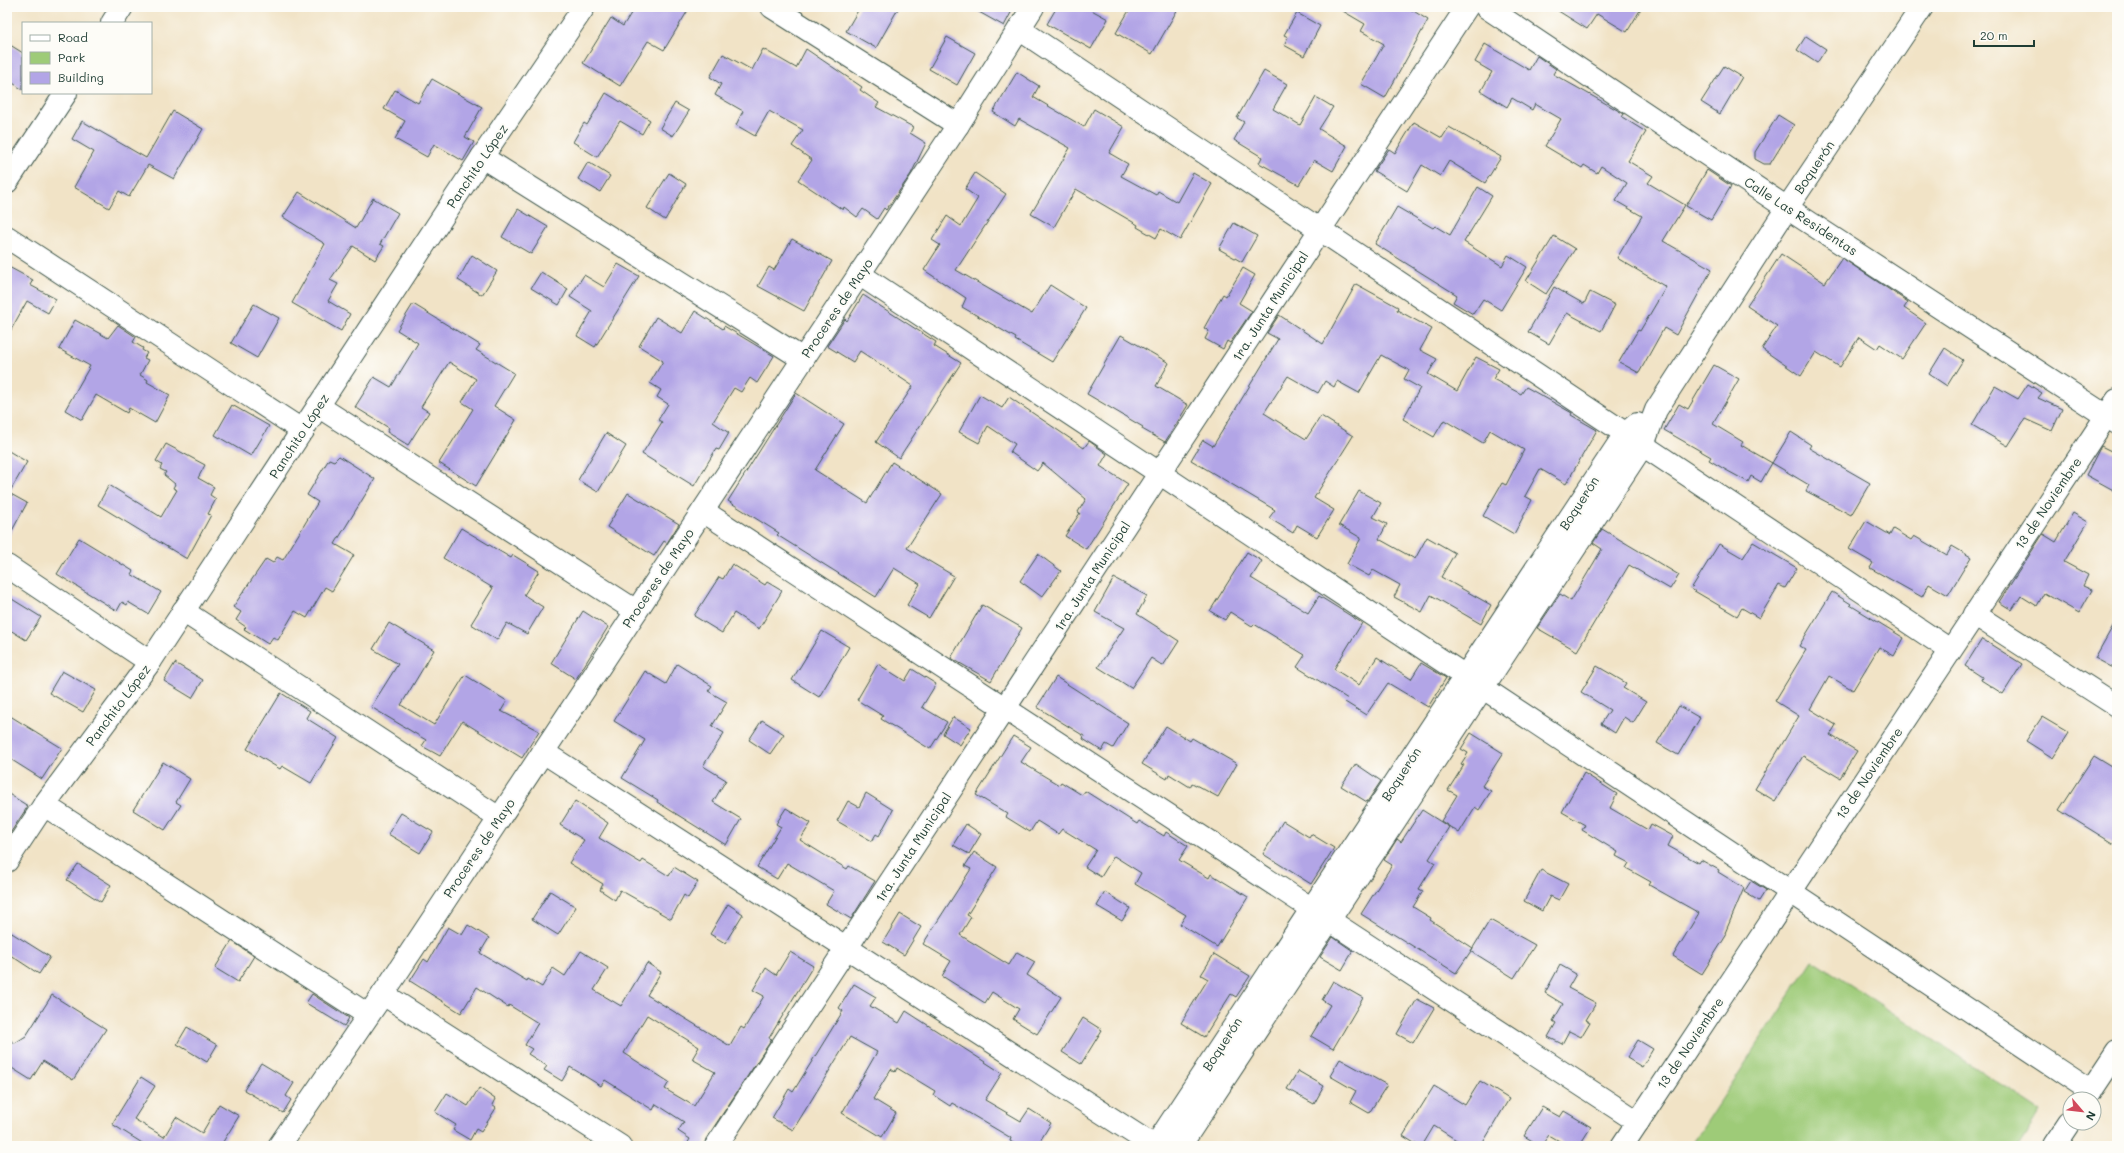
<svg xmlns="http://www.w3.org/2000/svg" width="2124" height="1153" viewBox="0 0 2124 1153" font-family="Mali,sans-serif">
<rect width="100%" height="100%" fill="#fdfcf7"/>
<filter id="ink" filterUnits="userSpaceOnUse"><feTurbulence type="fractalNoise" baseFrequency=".025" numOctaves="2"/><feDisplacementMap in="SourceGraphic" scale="8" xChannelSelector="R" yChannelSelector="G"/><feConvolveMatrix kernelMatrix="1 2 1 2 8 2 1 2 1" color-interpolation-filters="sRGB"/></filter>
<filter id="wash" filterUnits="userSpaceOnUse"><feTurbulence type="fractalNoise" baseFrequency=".012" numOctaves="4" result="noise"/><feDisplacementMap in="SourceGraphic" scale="16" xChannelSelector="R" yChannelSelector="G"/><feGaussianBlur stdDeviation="0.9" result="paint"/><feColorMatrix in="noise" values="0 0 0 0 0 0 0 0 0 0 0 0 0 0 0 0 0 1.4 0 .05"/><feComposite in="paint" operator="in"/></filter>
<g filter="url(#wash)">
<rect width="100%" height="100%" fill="#f1e3c6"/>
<polygon fill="#9ecb78" stroke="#5e8456" points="1813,960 2041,1111 2018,1146 1691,1146"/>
<g id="blocks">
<g fill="#b2a5e6" fill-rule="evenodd">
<polygon points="635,7 690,7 664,50 648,41 620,86 583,63 611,18 623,26"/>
<polygon points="860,7 899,7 876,48 846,31"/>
<polygon points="970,7 1014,7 1004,26"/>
<polygon points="1057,7 1086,7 1108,19 1091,49 1047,24"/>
<polygon points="1131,7 1179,7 1152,54 1116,33"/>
<polygon points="1336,7 1407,7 1428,20 1385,98 1361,84 1384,44 1361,31 1365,24"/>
<polygon points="1552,7 1642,7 1627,32 1597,14 1587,29"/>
<polygon points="1297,13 1320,26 1304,56 1284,45 1288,37 1284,35"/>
<polygon points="1806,36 1826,49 1817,63 1797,50"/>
<polygon points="947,37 975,53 957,85 929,69"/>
<polygon points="7,43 23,53 23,90 7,79"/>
<polygon points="1485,44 1529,70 1537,56 1556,69 1553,74 1619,111 1624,114 1622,117 1646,132 1628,161 1653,176 1648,183 1685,205 1663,241 1712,269 1676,335 1664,328 1639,373 1619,362 1638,330 1640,331 1666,287 1617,258 1642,216 1616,201 1627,183 1601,166 1597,173 1584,165 1582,168 1545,146 1561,119 1535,104 1532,110 1512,98 1507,107 1481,91 1492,72 1475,62"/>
<polygon points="763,49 796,68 806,49 862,87 860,90 879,103 876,107 913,127 910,133 926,143 911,174 886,210 884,208 877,219 863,209 857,217 844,207 843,210 798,180 812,160 792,146 803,130 769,111 755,136 736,125 743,111 715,95 721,84 710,77 723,54 752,70"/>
<polygon points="1724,66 1742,77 1720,114 1701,102"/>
<polygon points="1264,71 1287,84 1273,109 1300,125 1316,97 1333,107 1319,129 1347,146 1333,171 1314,160 1299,185 1259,163 1262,157 1234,140 1244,122 1237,118"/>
<polygon points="1017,72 1039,86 1033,97 1084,127 1094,109 1124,127 1109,153 1128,164 1121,176 1156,195 1158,191 1177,202 1193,173 1212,184 1180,240 1161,229 1156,238 1137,227 1138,225 1076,189 1054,227 1031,214 1070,148 1019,119 1015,126 993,112"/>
<polygon points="432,79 482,107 465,137 474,142 463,161 434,144 427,157 395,139 405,121 384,109 395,90 418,103"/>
<polygon points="606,93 650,120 642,134 620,121 597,157 573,142 584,123 587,125"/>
<polygon points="675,103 689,111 673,136 660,128"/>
<polygon points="173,111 203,129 174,179 148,165 129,197 119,191 109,208 74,187 94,152 72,139 82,121 146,158"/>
<polygon points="1778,115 1794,125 1770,164 1764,164 1755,159 1755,152"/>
<polygon points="1414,122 1442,138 1449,127 1501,157 1485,183 1449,161 1440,176 1422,165 1407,191 1374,171 1389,149 1395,153"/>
<polygon points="588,162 610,176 600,192 578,179"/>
<polygon points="1707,170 1731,186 1711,220 1686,206"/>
<polygon points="669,173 686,184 665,220 647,208"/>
<polygon points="975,173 1006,194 956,270 1032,314 1050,285 1086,308 1052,362 1015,340 1016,338 962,307 966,298 924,270 940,245 932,240 947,216 961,226 978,198 965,189"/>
<polygon points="1478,187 1492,196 1464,242 1502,266 1508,255 1527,267 1501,310 1483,299 1473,314 1453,302 1457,295 1375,244 1397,207 1433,228 1435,226 1450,235"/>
<polygon points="299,192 356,228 373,198 398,213 380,244 384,246 375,260 353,246 330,280 338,284 328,301 350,314 341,331 292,303 325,244 283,217"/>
<polygon points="518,209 548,227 531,254 502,237"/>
<polygon points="1234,223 1257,236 1242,262 1219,249"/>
<polygon points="1554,236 1575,249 1546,294 1526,281"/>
<polygon points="792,239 832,261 804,311 758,286 769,267 774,270"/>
<polygon points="1781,254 1825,283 1842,258 1908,302 1904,308 1926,323 1902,359 1880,344 1877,349 1859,337 1840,367 1816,352 1801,376 1762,349 1777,326 1747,306"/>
<polygon points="472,255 497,271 482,295 458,280"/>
<polygon points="618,264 639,276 595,347 577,336 592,311 570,297 584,275 604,287"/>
<polygon points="7,266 33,280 30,285 56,299 48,313 27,301 7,337"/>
<polygon points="1243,268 1255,275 1239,303 1252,311 1230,343 1227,341 1223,349 1205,339 1209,331 1204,328 1223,294 1226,296"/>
<polygon points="541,272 568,289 559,305 531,288"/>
<polygon points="1356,284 1398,307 1397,310 1432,329 1420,350 1437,359 1428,374 1457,391 1476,357 1499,369 1493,379 1521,394 1526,387 1572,413 1571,415 1597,430 1566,484 1540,469 1525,496 1532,500 1514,534 1483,516 1502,483 1506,485 1524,450 1490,430 1483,443 1444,420 1434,437 1403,419 1420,388 1404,379 1409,370 1381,355 1359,393 1337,381 1334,387 1325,381 1318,393 1288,376 1264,413 1306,439 1321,416 1353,436 1314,498 1334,510 1317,537 1297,525 1293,533 1269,518 1275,510 1191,460 1203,440 1213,446 1232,415 1278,339 1267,333 1279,315 1323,344"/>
<polygon points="1554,287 1584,304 1590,292 1615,305 1601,331 1567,313 1549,344 1528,332"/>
<polygon points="863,295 936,342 934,346 961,363 899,458 876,442 913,386 860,351 853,362 827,346 845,319 847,321"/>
<polygon points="254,304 279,318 257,358 231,343"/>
<polygon points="413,304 480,345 476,350 514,373 494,406 516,420 476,486 439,463 473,409 462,402 476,379 449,362 421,407 429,412 408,445 387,432 389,428 355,407 374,377 391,387 418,343 397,330"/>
<polygon points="695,311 723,329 724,326 774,356 757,383 750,378 741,392 734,388 713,422 729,433 719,450 716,449 694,486 642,454 662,422 658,420 668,404 657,397 661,390 650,383 663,361 639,346 656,317 682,333"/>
<polygon points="75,320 108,338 118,325 136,337 133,342 143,348 142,350 147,353 144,358 148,360 140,375 148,380 147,382 170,395 155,423 129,408 127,413 96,395 82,420 65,410 90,366 59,349"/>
<polygon points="1121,335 1169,363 1156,386 1188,405 1165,442 1142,429 1143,427 1087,394"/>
<polygon points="1945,348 1963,360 1947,386 1929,374"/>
<polygon points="1714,365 1739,379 1713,424 1743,442 1741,445 1772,463 1761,482 1751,476 1748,482 1726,470 1709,460 1711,457 1664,430 1679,404 1688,409"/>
<polygon points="2028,384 2042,393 2038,398 2062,409 2052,431 2025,419 2008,446 1972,425 1995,386 2018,399"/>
<polygon points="796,393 844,424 815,470 867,503 892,462 942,494 907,548 954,576 929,618 907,605 920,584 894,568 876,597 777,535 779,533 728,501"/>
<polygon points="980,395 1002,408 1009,397 1084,448 1089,441 1107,454 1100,466 1128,484 1086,549 1065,536 1080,513 1078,512 1086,499 1043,463 1037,471 1010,452 1015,444 988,426 979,443 959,432"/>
<polygon points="232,405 269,426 251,456 215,435"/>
<polygon points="1791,432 1811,445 1809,448 1870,483 1851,515 1806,491 1809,485 1772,463"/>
<polygon points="606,433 626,446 598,492 578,480"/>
<polygon points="166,444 205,465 198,478 214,487 210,495 216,499 208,514 211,515 187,559 98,505 109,485 161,517 177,490 173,488 175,484 164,475 166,472 160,469 162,465 156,461"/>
<polygon points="2101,446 2117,454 2117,492 2086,475"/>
<polygon points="7,450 27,462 9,493 27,503 7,540"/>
<polygon points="339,456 375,479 335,544 354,555 332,591 325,587 307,618 295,611 278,640 273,637 268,644 244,629 246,627 236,620 241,612 233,607 266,559 273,563 277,557 283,560 318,502 307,495 329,459 334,461"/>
<polygon points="1359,491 1381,503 1373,517 1387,524 1379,539 1415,559 1427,537 1455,553 1441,577 1491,605 1481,624 1431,595 1422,612 1394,597 1400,585 1373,570 1369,576 1347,564 1361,538 1339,525"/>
<polygon points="628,493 679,524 667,543 664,541 654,556 607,527"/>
<polygon points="2073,513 2088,522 2064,562 2088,575 2083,586 2092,590 2079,613 2044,593 2037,606 2021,596 2012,610 1999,602 2043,534 2056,542"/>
<polygon points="1866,521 1890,535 1893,529 1911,540 1914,536 1947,555 1952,546 1971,557 1948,595 1929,584 1922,597 1870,568 1873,563 1849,549"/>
<polygon points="461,528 511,558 513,555 539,571 524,595 543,607 527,634 507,623 497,640 471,624 493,588 443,558"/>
<polygon points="1602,529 1679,575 1670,589 1629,565 1577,651 1537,628 1560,594 1571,601 1602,549 1593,543"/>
<polygon points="79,538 133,571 131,574 161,592 148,614 128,602 127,605 122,602 117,611 57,574"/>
<polygon points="1753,542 1797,568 1785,588 1779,585 1759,618 1742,608 1737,616 1691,589 1719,544 1743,558"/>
<polygon points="1247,552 1262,561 1251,578 1308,613 1319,596 1362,623 1334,669 1359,685 1377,657 1411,679 1421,663 1446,678 1428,707 1388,683 1366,715 1345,702 1348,699 1297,667 1305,655 1254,624 1252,626 1230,612 1225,620 1210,611"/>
<polygon points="1038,554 1061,571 1042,597 1020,581"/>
<polygon points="732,564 765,585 767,582 782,591 759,629 734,613 722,633 694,616 719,577 723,579"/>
<polygon points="1114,578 1147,596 1137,614 1179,641 1163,666 1151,658 1131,688 1098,667 1124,628 1095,612"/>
<polygon points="1832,592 1851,604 1850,605 1904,638 1894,656 1879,647 1853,690 1829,676 1810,709 1836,725 1830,735 1857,751 1840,778 1803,756 1775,801 1755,789 1799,716 1775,701 1806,650 1799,646"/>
<polygon points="7,596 41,617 26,640 7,628"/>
<polygon points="982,605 1022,628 991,681 951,658"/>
<polygon points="583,611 608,627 576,679 551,663"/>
<polygon points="2117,619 2117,670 2095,658"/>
<polygon points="389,623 434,650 401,705 434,725 465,675 507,701 501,711 539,731 522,758 462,721 440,756 422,746 426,740 371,707 398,664 373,649"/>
<polygon points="822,631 849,647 819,697 792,680"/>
<polygon points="1982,639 2022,664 2003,694 1981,680 1982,677 1965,666"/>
<polygon points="175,663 203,680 192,698 164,681"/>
<polygon points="677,664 712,686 708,691 727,702 712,726 724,733 703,766 726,780 713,802 741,819 726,845 657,802 658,800 622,778 645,740 614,721 645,671 666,684"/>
<polygon points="878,664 905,681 912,669 936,684 922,707 947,722 930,749 881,719 883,716 857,700"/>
<polygon points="1597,666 1626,683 1623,688 1646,702 1633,723 1624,717 1615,733 1601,724 1610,710 1581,692"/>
<polygon points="62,671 96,690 83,712 49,693"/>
<polygon points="1056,677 1128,723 1113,748 1106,744 1102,751 1083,739 1084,736 1037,707"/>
<polygon points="281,693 310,711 306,718 338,738 311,783 282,766 280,769 247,749"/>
<polygon points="1679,706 1700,718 1678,755 1657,743"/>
<polygon points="7,714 62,748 42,779 7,757"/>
<polygon points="953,717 971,728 960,745 943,734"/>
<polygon points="2042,717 2069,733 2053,758 2026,741"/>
<polygon points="762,720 784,734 770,754 749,740"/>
<polygon points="1166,726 1190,741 1192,738 1237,764 1218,797 1192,783 1190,787 1169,774 1167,779 1142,764"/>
<polygon points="1471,733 1503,753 1482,786 1491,791 1479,810 1475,807 1459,833 1441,821 1457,795 1448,790 1464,765 1461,764 1468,753 1461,749"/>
<polygon points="1013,736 1031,747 1021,762 1059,785 1061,782 1082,795 1085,791 1137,824 1139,821 1164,836 1166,832 1188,846 1179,860 1209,878 1211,874 1248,897 1217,947 1180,924 1186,915 1135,884 1141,873 1114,856 1101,877 1085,867 1096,850 1062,829 1058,834 1037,821 1030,832 1006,817 1008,814 976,795"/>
<polygon points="2094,756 2117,770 2117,846 2059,810"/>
<polygon points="163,762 190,779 176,802 181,805 165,830 133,810"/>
<polygon points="1356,764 1381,781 1367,802 1341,786"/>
<polygon points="1584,773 1617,794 1610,808 1648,830 1651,824 1673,836 1668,846 1699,863 1701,860 1719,870 1718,872 1744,888 1725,933 1727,934 1702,974 1673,956 1699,913 1649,885 1651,882 1626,868 1629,863 1616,856 1618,852 1582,830 1585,825 1562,812"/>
<polygon points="7,793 28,806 7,838"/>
<polygon points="866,793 893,810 879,836 876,834 872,841 837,821 848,801 859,807"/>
<polygon points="575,801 608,823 599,838 641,863 643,860 669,876 674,867 698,882 688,898 684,895 671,919 620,890 615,900 600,890 603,884 569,863 584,840 560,825"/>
<polygon points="786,808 811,823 800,840 847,869 849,866 875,881 851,919 826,904 834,891 787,863 777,879 757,867 781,827 776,824"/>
<polygon points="1422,810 1449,827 1429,859 1435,863 1419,889 1423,891 1413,907 1431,918 1430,920 1473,948 1456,973 1361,914 1392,865 1384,860 1397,839 1401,842"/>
<polygon points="401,813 433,832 420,853 388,834"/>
<polygon points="1283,821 1309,837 1311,834 1334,848 1311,884 1263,854"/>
<polygon points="966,824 981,834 969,854 953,845"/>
<polygon points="974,852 997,867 967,915 971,917 960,935 1009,965 1017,952 1035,962 1027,975 1061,997 1037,1034 1013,1019 1019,1009 992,992 985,1003 942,976 951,961 923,944 971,869 965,866"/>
<polygon points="78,864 111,885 101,902 67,880"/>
<polygon points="1541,870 1568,884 1559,900 1550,896 1542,911 1524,901"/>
<polygon points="1751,881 1766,890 1759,901 1744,892"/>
<polygon points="550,891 576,907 558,935 532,919"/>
<polygon points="1105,892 1130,908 1122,921 1097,906"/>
<polygon points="728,904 743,914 725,943 710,934"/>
<polygon points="900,914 921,927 904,955 883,942"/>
<polygon points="1490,920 1535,945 1514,978 1471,951"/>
<path d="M 468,925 L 489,938 L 480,953 L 527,981 L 528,979 L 542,987 L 553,968 L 565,976 L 581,951 L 608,968 L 594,990 L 621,1006 L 647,963 L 661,972 L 647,995 L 730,1046 L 741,1027 L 744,1029 L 764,996 L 753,990 L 766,968 L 776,975 L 790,952 L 813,966 L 769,1038 L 772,1039 L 706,1139 L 704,1146 L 686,1146 L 690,1139 L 678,1131 L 684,1122 L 656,1104 L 653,1110 L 605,1080 L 601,1086 L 570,1067 L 562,1081 L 544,1070 L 547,1066 L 528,1054 L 532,1049 L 525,1045 L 538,1023 L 509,1005 L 508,1007 L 477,987 L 461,1013 L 410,981 L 424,959 L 428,962 L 448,927 L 462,935 ZM 647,1015 L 699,1047 L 692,1059 L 715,1072 L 694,1106 L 665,1089 L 669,1082 L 624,1053 Z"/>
<polygon points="7,930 50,957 39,974 7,953"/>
<polygon points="1333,937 1353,951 1342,970 1320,957"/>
<polygon points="232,941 254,956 238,982 215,968"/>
<polygon points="1214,954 1250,976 1236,997 1231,994 1204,1037 1181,1023 1208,979 1201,975"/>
<polygon points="1560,965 1576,974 1568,988 1596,1003 1586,1020 1590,1022 1581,1037 1569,1031 1562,1044 1548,1037 1556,1023 1553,1021 1563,1004 1545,993"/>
<polygon points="1333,981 1363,998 1333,1049 1311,1036 1330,1005 1322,1000"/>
<polygon points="854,984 876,997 870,1006 899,1023 906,1011 1002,1073 985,1100 1021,1121 1029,1109 1051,1123 1037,1146 1018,1146 1010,1141 1011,1138 952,1103 950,1106 933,1095 935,1091 897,1068 895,1072 891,1069 873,1099 896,1113 882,1137 842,1113 877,1052 850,1037 793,1130 772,1118 789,1089 793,1092 843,1011 839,1008"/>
<polygon points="312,994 349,1018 344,1026 306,1003"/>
<polygon points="52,995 106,1029 73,1080 43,1061 31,1080 7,1065 7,1038 15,1043 26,1036"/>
<polygon points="1417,999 1434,1008 1413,1043 1397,1034"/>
<polygon points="1083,1018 1102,1030 1081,1064 1062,1052"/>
<polygon points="187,1027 217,1045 207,1062 177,1044"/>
<polygon points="1638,1040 1653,1049 1642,1067 1627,1058"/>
<polygon points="1340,1059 1387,1085 1369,1113 1350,1102 1356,1091 1330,1076"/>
<polygon points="261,1063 294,1083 286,1096 291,1100 283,1113 244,1090"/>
<polygon points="1298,1071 1324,1086 1314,1104 1287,1089"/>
<polygon points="141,1077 155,1086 134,1119 164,1137 176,1117 202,1133 219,1104 239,1116 221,1145 223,1146 147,1146 112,1124"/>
<polygon points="1480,1081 1509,1099 1481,1146 1466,1146 1434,1126 1422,1146 1419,1146 1403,1136 1434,1086 1465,1105"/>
<polygon points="479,1088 495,1099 492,1105 496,1108 481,1132 476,1129 470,1140 453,1130 456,1125 435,1112 447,1093 468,1106"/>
<polygon points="1542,1107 1560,1117 1564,1111 1591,1127 1579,1146 1568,1146 1549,1135 1541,1146 1524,1136"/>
</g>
</g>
</g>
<g filter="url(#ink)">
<use href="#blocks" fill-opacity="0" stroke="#3e564a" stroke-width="1"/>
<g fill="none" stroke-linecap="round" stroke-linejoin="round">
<g stroke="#3e564a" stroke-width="24">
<g id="minor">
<polyline points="772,7 958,125"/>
<polyline points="1486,7 1787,208 2117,423"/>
<polyline points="112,23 122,7"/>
<polyline points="1019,29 1950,650"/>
<polyline points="482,157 803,359"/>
<polyline points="7,182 66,93"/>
<polyline points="7,237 303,431"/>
<polyline points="859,274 2091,1091"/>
<polyline points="318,406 636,611"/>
<polyline points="703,511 1638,1122"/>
<polyline points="7,566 150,662"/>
<polyline points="183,611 499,818"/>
<polyline points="1974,614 2117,706"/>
<polyline points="543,752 1154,1146"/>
<polyline points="44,805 368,1015"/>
<polyline points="7,861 44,805 150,662 482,157 584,7"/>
<polyline points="383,994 620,1146"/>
<polyline points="2085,1099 2117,1051"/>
<polyline points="279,1146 383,994 958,125 1033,7"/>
<polyline points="716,1146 1467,7"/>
<polyline points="1155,1146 1625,434 1637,424"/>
<polyline points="1180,1146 1643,445 1656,410 1787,208 1922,7"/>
<polyline points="1622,1146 2117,400"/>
<polyline points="2054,1146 2070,1122"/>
</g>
</g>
<use href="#minor" stroke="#fff" stroke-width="22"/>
</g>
</g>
<g text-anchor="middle" stroke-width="4" stroke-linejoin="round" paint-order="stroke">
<g font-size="13" fill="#1f3d34" stroke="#fdfcf7">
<text transform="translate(477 166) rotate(-56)" y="5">Panchito López</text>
<text transform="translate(1814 167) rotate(-56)" y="5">Boquerón</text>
<text transform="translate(1801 216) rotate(33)" y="5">Calle Las Residentas</text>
<text transform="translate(1270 306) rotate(-57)" y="5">1ra. Junta Municipal</text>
<text transform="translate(837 308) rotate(-56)" y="5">Proceres de Mayo</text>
<text transform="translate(299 436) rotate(-57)" y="5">Panchito López</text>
<text transform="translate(1579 503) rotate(-57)" y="5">Boquerón</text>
<text transform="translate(2048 503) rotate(-56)" y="5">13 de Noviembre</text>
<text transform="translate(1092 576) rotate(-57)" y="5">1ra. Junta Municipal</text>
<text transform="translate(658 578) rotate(-56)" y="5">Proceres de Mayo</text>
<text transform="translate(118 705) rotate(-53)" y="5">Panchito López</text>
<text transform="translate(1869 773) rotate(-56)" y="5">13 de Noviembre</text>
<text transform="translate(1401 774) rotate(-57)" y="5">Boquerón</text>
<text transform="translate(913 847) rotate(-57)" y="5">1ra. Junta Municipal</text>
<text transform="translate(479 848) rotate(-56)" y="5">Proceres de Mayo</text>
<text transform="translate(1690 1043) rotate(-56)" y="5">13 de Noviembre</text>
<text transform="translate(1222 1044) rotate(-57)" y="5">Boquerón</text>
</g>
</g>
<rect width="2124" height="1153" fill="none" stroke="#fdfcf7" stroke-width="24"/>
<rect x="22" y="22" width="130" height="72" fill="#fdfcf7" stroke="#a4b0a9"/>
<rect x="30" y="35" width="20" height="6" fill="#ffffff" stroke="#a4b0a9"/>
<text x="58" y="42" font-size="12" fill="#1f3d34">Road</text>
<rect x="30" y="52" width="20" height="12" fill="#9ecb78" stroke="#a4b0a9"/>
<text x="58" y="62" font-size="12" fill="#1f3d34">Park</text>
<rect x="30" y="72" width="20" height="12" fill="#b2a5e6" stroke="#a4b0a9"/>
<text x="58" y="82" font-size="12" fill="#1f3d34">Building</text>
<g transform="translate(2082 1111) rotate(118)"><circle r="19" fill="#fdfcf7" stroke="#a4b0a9"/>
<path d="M0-3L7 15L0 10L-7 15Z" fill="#d1495b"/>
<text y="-6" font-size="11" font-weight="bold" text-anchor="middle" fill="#1f3d34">N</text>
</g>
<path d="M1974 40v6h60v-6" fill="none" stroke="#1f3d34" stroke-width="2"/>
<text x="1980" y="40" font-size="12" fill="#1f3d34" stroke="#fdfcf7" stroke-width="3" paint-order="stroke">20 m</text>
</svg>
